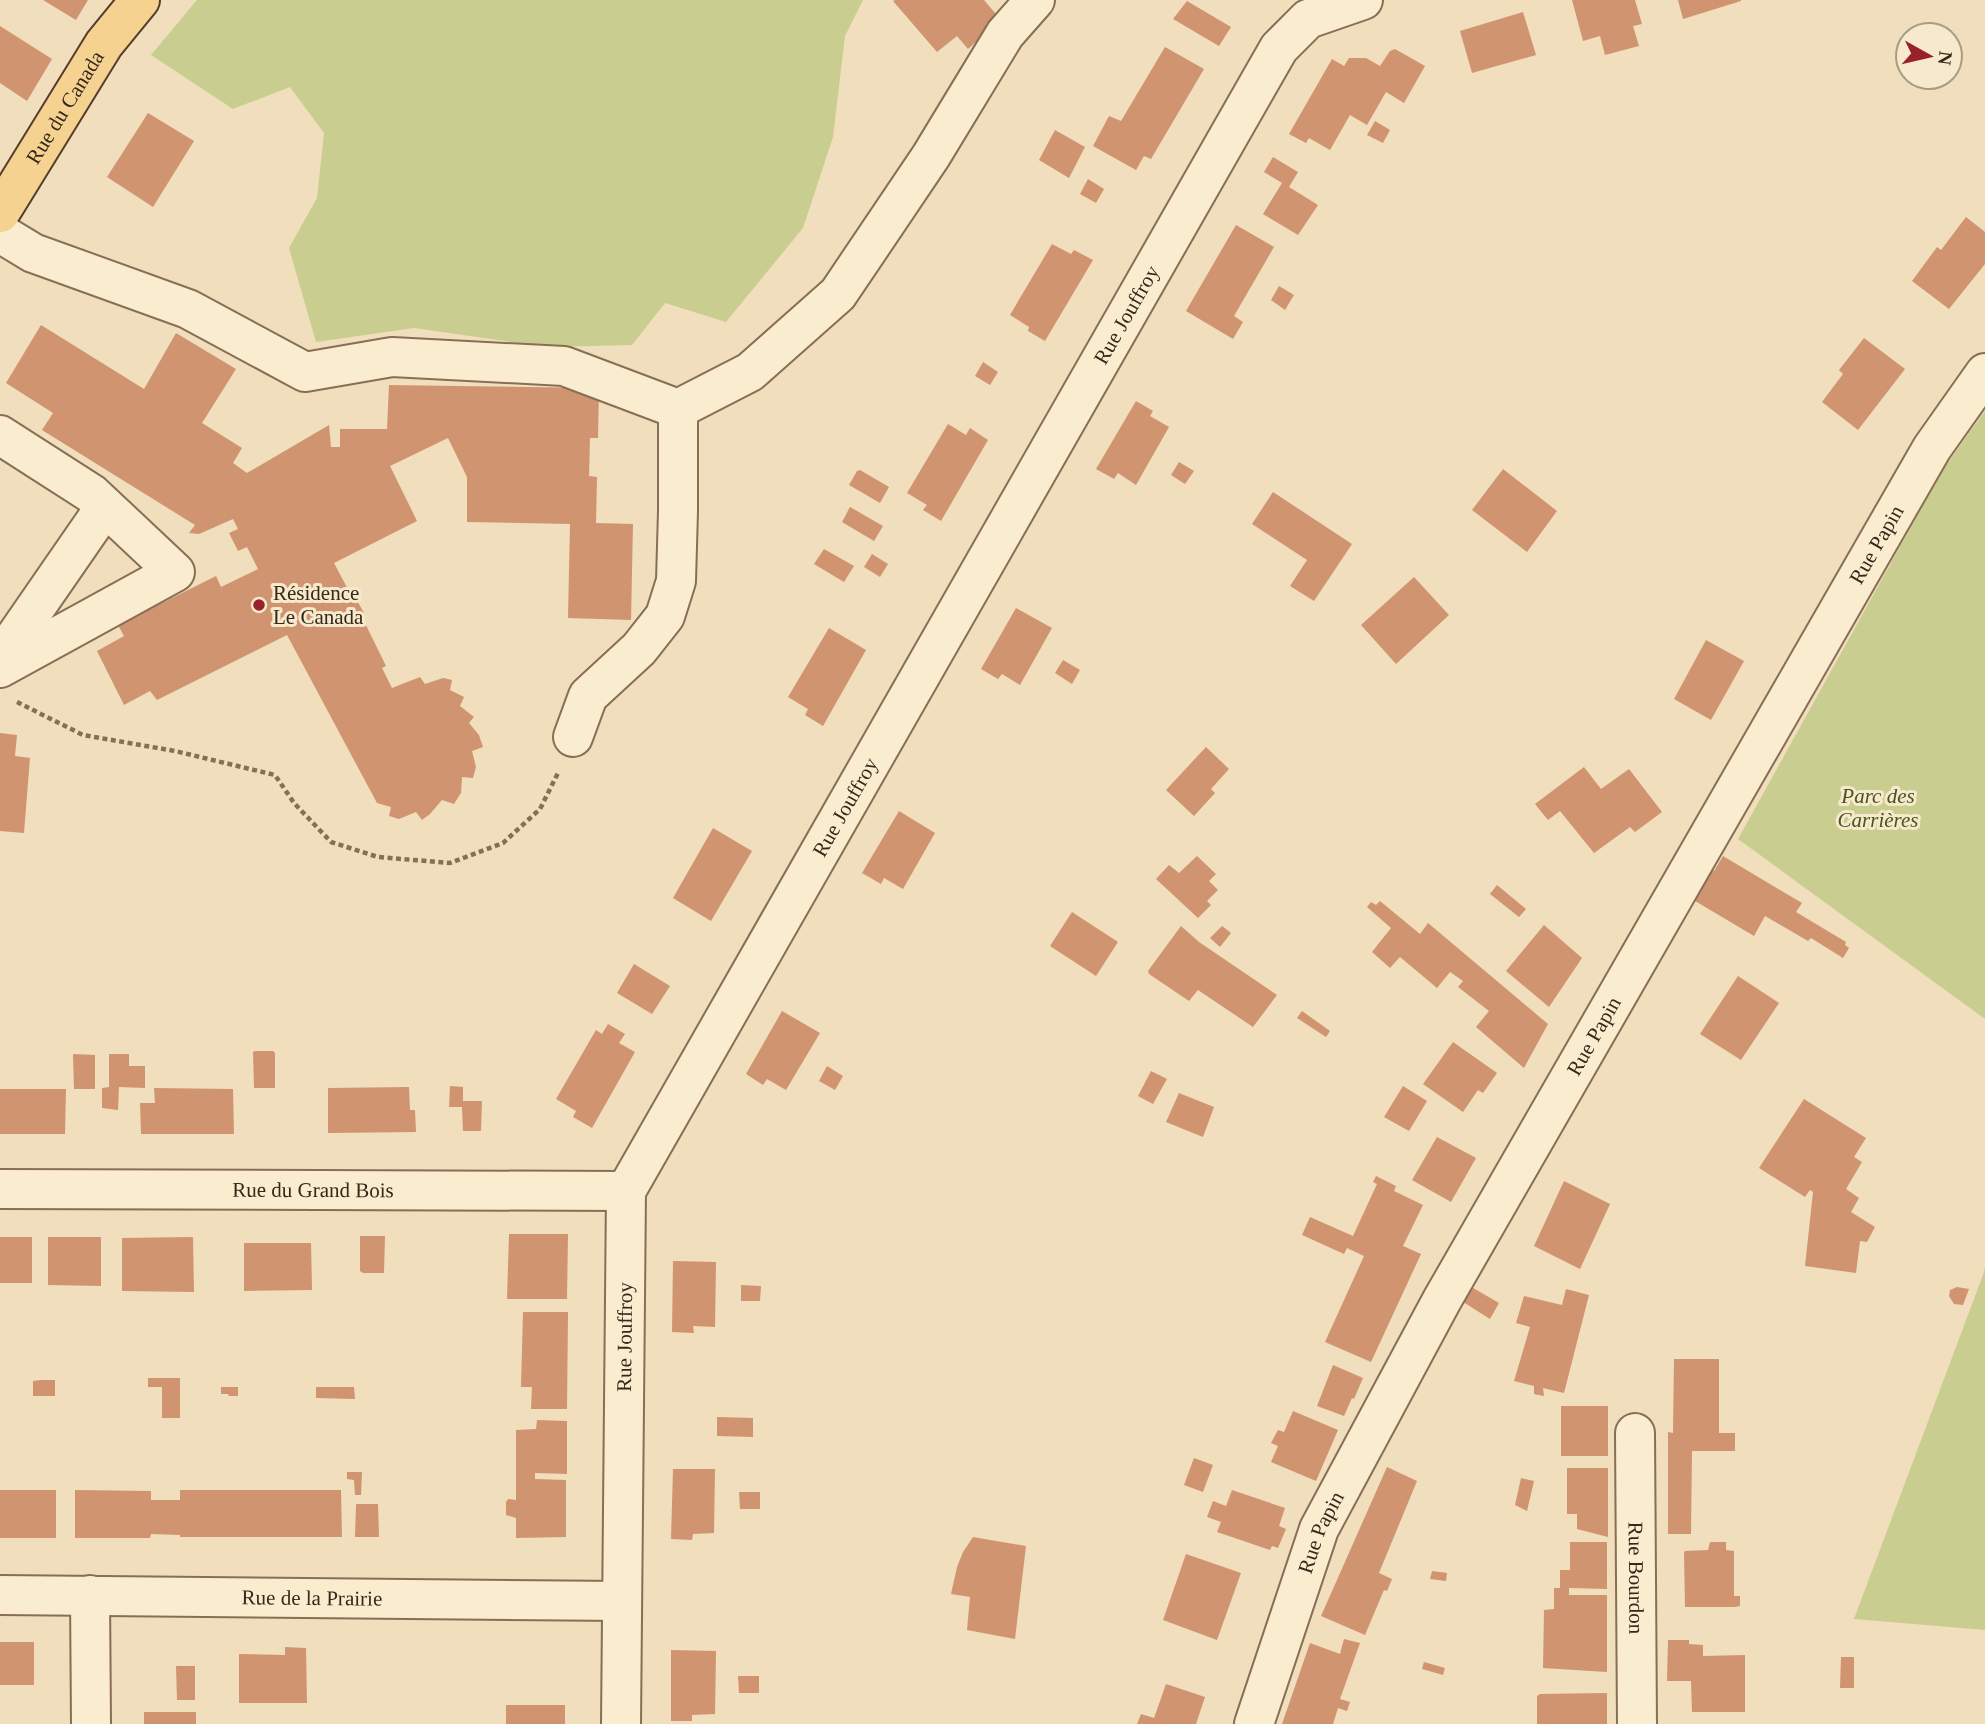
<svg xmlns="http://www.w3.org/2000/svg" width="1985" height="1724" viewBox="0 0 1985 1724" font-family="Georgia,serif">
<rect width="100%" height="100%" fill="#f0debc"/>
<g fill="#c9ce90">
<polygon points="197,0 863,0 845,36 833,137 803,228 726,322 665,303 632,345 546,347 414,328 316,342 289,248 317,198 324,133 290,87 233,109 151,55"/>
<polygon points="1985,411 1985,1019 1738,839 1943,469"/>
<polygon points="1985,1267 1985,1630 1854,1619 1983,1275"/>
</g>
<g fill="#d09470">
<polygon points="43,0 88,0 76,20"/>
<polygon points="895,0 984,0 1001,20 968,49 957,36 937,52 893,1"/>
<polygon points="1572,0 1635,0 1642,24 1633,26 1639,46 1605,55 1600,36 1583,41"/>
<polygon points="1678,0 1741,0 1741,1 1683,19"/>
<polygon points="1187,1 1231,27 1219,46 1173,19"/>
<polygon points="1523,12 1536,55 1472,73 1460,31"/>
<polygon points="0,26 52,59 27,101 0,83"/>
<polygon points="1165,47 1204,69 1151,159 1144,156 1136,170 1093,146 1109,116 1121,121"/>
<polygon points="1395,49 1425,66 1404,103 1386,92 1367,125 1350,115 1330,150 1309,138 1306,143 1289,134 1332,59 1344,66 1349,58 1366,58 1380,66 1390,51"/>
<polygon points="148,113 194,141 153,207 107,177"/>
<polygon points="1375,121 1390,130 1383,143 1367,135"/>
<polygon points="1055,130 1085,147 1069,178 1039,160"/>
<polygon points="1273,157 1298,172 1289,187 1318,205 1298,235 1263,214 1282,183 1264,172"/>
<polygon points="1088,179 1104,189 1096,203 1080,194"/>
<polygon points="1966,217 1985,232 1985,264 1949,309 1912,281 1937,247 1941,250"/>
<polygon points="1236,225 1274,247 1234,316 1243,322 1233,339 1186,311"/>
<polygon points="1052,244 1071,254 1074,250 1093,260 1045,341 1028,331 1029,327 1010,315"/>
<polygon points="1279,286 1294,295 1285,310 1271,300"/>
<polygon points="41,325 144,389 176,333 236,369 202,423 242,448 233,463 247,473 329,425 331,447 340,447 340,429 387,429 389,385 599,388 598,438 590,438 589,476 597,477 596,523 633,524 631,620 568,618 570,524 467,522 467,477 448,438 390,466 417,521 334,563 352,597 355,597 364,613 361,615 386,666 382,668 392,688 420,677 425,684 443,678 452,680 450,690 464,697 460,706 474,717 469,723 479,735 483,747 472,751 476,767 473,778 462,777 461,793 454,804 442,800 430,814 422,820 416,812 399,819 389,816 391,807 377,803 287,635 157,700 150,691 124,705 97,651 124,636 118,625 216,576 221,587 258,569 247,547 238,551 229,533 238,529 233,519 199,534 189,533 195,525 42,430 53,413 6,383"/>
<polygon points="1864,338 1905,369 1858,430 1822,402 1843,374 1839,370"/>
<polygon points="983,362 998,372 990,385 975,376"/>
<polygon points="1136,401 1153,411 1150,416 1169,427 1136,485 1118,473 1114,479 1096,469"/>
<polygon points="948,424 966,435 970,428 988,440 941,521 923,510 927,505 907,493"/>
<polygon points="1179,462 1194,471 1185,484 1171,475"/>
<polygon points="1503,469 1557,511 1527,552 1472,510"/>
<polygon points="860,470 889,487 880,503 849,485 857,471"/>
<polygon points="1273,492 1352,544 1314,601 1290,586 1307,560 1252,524"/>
<polygon points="850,507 883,526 874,541 842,522"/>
<polygon points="824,549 854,566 844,582 814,564"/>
<polygon points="872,554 888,564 880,577 864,567"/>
<polygon points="1414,577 1449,615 1396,664 1361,625"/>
<polygon points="1016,608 1052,628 1020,685 1002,674 998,679 981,669"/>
<polygon points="829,628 866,650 823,726 805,715 808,709 788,697"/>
<polygon points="1706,640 1744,661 1711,720 1674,699"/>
<polygon points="1063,660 1080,670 1072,684 1055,673"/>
<polygon points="0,733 17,735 15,756 30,758 24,833 0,831"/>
<polygon points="1206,747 1229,769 1211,789 1215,793 1194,816 1166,790"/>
<polygon points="1584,767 1601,789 1629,769 1662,812 1635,832 1630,827 1594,853 1560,811 1548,820 1535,804"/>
<polygon points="899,811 935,833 903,889 884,878 881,884 862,873"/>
<polygon points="713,828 752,851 711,921 673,898"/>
<polygon points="1197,856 1216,874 1209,881 1218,890 1207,901 1211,905 1198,918 1156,879 1169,865 1179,873"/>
<polygon points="1723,856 1802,903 1796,912 1846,942 1845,945 1849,948 1843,958 1811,938 1808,941 1765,916 1754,936 1685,895 1704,865 1714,871"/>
<polygon points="1497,885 1526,909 1519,917 1490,894"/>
<polygon points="1380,901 1420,934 1428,923 1548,1024 1524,1068 1476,1027 1489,1011 1458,987 1463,981 1450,972 1437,988 1400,957 1390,968 1372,952 1391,928 1367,907 1371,902 1376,905"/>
<polygon points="1072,912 1118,942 1096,976 1050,946"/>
<polygon points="1544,925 1582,958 1549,1007 1506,971"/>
<polygon points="1181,926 1199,942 1277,995 1253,1027 1198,990 1189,1001 1149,974 1148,971"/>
<polygon points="1222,926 1231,933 1220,947 1210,938"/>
<polygon points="634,964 670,986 652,1014 617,993"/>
<polygon points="1738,976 1779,1003 1741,1060 1700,1034"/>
<polygon points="782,1011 820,1033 786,1090 767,1079 763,1085 746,1074"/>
<polygon points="1302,1011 1330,1031 1326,1037 1297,1018"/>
<polygon points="608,1024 625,1034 619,1043 635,1052 592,1128 573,1117 576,1111 556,1099 596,1030 602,1034"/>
<polygon points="1453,1042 1497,1073 1483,1093 1478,1090 1463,1112 1423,1084"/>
<polygon points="255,1051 273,1051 275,1053 275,1088 254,1088 253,1052"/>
<polygon points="73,1054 95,1055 95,1089 74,1089"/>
<polygon points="109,1054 129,1054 129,1066 145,1066 145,1088 119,1087 118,1110 102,1108 102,1088 109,1087"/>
<polygon points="827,1066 843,1076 835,1090 819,1081"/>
<polygon points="1151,1071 1167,1079 1153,1104 1138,1096"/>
<polygon points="450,1086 463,1087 463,1101 482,1101 481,1131 463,1131 462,1107 449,1107"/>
<polygon points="1403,1086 1427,1101 1409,1131 1384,1117"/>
<polygon points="409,1087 410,1110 415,1110 416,1132 328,1133 328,1088"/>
<polygon points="154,1088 233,1089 234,1134 141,1134 140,1103 155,1103"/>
<polygon points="0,1089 66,1089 65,1134 0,1134"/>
<polygon points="1179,1093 1214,1107 1203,1137 1166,1122"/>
<polygon points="1804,1099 1866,1138 1854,1157 1862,1162 1846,1189 1859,1198 1851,1212 1875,1227 1867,1242 1860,1241 1856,1273 1805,1266 1813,1192 1810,1190 1805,1197 1759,1168"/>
<polygon points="1437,1137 1476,1158 1451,1202 1412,1180"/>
<polygon points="1376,1176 1396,1186 1394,1191 1423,1205 1403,1246 1421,1254 1371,1362 1325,1342 1364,1256 1347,1248 1344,1254 1302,1235 1310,1217 1353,1236 1377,1184 1373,1182"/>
<polygon points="1564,1181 1610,1204 1580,1269 1534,1246"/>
<polygon points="509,1234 568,1234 567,1299 507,1299"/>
<polygon points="360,1236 385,1236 384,1273 363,1273 360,1271"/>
<rect x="0" y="1237" width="32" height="46"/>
<polygon points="48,1237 101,1237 101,1286 48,1285"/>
<polygon points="193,1237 194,1292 122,1291 122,1238"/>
<polygon points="244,1243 311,1243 312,1290 244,1291"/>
<polygon points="673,1261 716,1262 715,1327 693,1326 694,1333 672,1332"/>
<polygon points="741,1285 761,1286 760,1301 741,1301"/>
<polygon points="1468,1285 1499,1303 1490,1319 1460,1300"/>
<polygon points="1957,1287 1969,1289 1963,1305 1954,1304 1949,1296 1950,1290"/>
<polygon points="1566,1289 1589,1295 1564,1393 1543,1388 1544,1396 1534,1394 1534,1386 1514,1381 1530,1327 1516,1323 1524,1296 1562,1305"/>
<polygon points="523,1312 568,1312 567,1409 531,1409 532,1387 521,1387"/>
<polygon points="1674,1359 1719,1359 1719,1433 1735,1433 1735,1451 1692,1451 1691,1534 1668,1534 1668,1432 1673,1433"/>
<polygon points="1333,1365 1363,1378 1354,1399 1352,1398 1344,1416 1317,1406"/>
<polygon points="148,1378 180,1378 180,1418 162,1418 162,1387 148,1387"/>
<polygon points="41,1380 55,1380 55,1396 33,1396 33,1381"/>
<polygon points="221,1387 238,1387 238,1396 229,1396 228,1394 221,1394"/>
<polygon points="316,1387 354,1387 355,1399 316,1398"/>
<rect x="1561" y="1406" width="47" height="50"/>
<polygon points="1293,1411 1338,1430 1316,1481 1271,1462 1278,1446 1271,1443 1278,1430 1284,1432"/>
<polygon points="717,1417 753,1418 753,1437 717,1436"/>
<polygon points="537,1420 567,1421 567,1474 535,1473 535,1479 566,1480 566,1537 516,1538 516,1518 506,1515 506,1502 508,1499 516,1500 516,1430 536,1429"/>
<polygon points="1194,1458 1213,1465 1203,1492 1184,1485"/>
<polygon points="1387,1467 1417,1481 1379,1573 1392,1579 1387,1591 1384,1590 1365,1635 1321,1616"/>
<polygon points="1567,1468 1608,1468 1608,1537 1577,1529 1577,1514 1567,1514"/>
<polygon points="673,1469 715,1469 714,1533 693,1534 692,1540 671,1539"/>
<polygon points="347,1472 362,1472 361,1495 355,1495 354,1480 347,1479"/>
<polygon points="1521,1478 1534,1481 1527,1511 1515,1505"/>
<rect x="0" y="1490" width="56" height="48"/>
<polygon points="75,1490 151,1491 151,1500 180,1500 180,1490 341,1490 342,1537 180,1537 180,1535 151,1534 150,1538 75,1538"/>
<polygon points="1232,1490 1285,1508 1279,1526 1286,1529 1278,1548 1272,1546 1270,1550 1217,1532 1221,1522 1207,1517 1213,1501 1226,1506"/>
<polygon points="739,1492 760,1492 760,1509 740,1509"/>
<polygon points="356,1504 378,1504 379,1537 355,1537"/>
<polygon points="973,1537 1026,1546 1015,1639 967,1630 970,1597 951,1594 957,1567 963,1552"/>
<polygon points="1570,1542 1607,1542 1607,1589 1569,1588 1569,1595 1607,1595 1607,1672 1543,1668 1544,1610 1554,1609 1554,1588 1560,1588 1560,1570 1570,1570"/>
<polygon points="1710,1542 1726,1542 1726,1550 1734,1551 1734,1596 1740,1596 1740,1606 1734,1607 1685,1607 1684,1553 1685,1551 1708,1550"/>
<polygon points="1186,1554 1241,1573 1217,1640 1163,1620"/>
<polygon points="1432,1571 1447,1573 1446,1581 1430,1579"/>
<polygon points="1344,1639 1360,1643 1340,1699 1350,1702 1347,1711 1338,1708 1333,1724 1282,1724 1310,1643 1340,1654"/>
<polygon points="1668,1640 1689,1640 1689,1644 1703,1645 1703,1656 1745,1655 1745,1712 1692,1712 1691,1681 1667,1681"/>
<rect x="0" y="1642" width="34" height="43"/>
<polygon points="285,1647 306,1648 307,1703 239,1703 239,1654 285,1655"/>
<polygon points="671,1650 716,1651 715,1714 692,1715 692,1721 671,1721"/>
<polygon points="1841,1657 1854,1657 1854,1688 1840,1688"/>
<polygon points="1424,1662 1445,1668 1443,1675 1422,1669"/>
<polygon points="176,1666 195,1666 195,1700 177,1700"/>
<polygon points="738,1676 759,1676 759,1693 739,1693"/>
<polygon points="1166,1684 1205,1697 1196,1724 1137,1724 1141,1714 1154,1718"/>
<polygon points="1607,1693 1607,1724 1537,1724 1537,1696 1540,1694"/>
<rect x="506" y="1705" width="59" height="19"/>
<rect x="144" y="1712" width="52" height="12"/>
</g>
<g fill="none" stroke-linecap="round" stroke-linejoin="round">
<g stroke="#886e55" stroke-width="42">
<g id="minor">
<polyline points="0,233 33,253 188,309 305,372 392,357 564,366 678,409 750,372 838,294 931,156 1005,34 1035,0"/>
<polyline points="0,435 92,494 175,572 0,668"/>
<polyline points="0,659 105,507"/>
<polyline points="573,737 588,696 639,649 665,616 676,581 678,511 678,409"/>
<path id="s1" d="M 0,1189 L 626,1191"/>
<path id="s2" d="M 1635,1433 L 1637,1724"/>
<path id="s3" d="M 0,1595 L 622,1601"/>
<polyline points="90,1595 91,1724"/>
<path id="s4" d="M 621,1724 L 626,1191 L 1279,48 L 1308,19 L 1363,0"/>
<path id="s5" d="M 1254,1724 L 1319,1529 L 1442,1300 L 1932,448 L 1985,373"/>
</g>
</g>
<g stroke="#553c2a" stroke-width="42">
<g id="major">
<path id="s6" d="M 0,213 L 104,44 L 140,0"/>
</g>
</g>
<polyline stroke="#886e55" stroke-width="4.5" stroke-dasharray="5 3.5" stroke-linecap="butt" points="17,702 83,735 175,751 275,775 294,803 331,842 378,857 450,863 503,843 540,809 559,771"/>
<use href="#minor" stroke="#faeccf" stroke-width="38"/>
<use href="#major" stroke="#f6d291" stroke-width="38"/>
</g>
<circle fill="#992228" stroke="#f7e9cc" stroke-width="2.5" cx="259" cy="605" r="7"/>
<g text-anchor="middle" stroke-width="6" stroke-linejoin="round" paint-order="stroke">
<g font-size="21" fill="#36271b" stroke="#f7e9cc">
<text dy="7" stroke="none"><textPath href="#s6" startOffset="124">Rue du Canada</textPath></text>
<text dy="7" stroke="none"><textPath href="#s4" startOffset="1542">Rue Jouffroy</textPath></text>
<text dy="7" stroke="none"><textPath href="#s5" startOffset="1337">Rue Papin</textPath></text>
<text dy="7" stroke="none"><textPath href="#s4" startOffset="975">Rue Jouffroy</textPath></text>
<text dy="7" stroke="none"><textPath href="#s5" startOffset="770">Rue Papin</textPath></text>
<text dy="7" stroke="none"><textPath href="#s1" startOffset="313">Rue du Grand Bois</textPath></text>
<text dy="7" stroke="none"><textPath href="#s4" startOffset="387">Rue Jouffroy</textPath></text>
<text dy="7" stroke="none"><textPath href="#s5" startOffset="203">Rue Papin</textPath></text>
<text dy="7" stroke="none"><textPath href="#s2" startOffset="145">Rue Bourdon</textPath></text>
<text dy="7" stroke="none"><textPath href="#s3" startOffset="312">Rue de la Prairie</textPath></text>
</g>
<g font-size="21" fill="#36271b" stroke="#f7e9cc" text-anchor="start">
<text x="273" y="600">Résidence<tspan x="273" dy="24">Le Canada</tspan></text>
</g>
<g font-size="21" font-style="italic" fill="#495420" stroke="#f7e9cc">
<text x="1878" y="803">Parc des<tspan x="1878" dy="24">Carrières</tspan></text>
</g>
</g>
<g transform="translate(1929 56) rotate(98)"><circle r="33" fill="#f7e9cc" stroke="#aa9b85" stroke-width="2"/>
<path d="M0-5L12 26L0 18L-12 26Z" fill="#992228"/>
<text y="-10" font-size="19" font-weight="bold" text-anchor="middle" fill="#36271b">N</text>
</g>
</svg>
